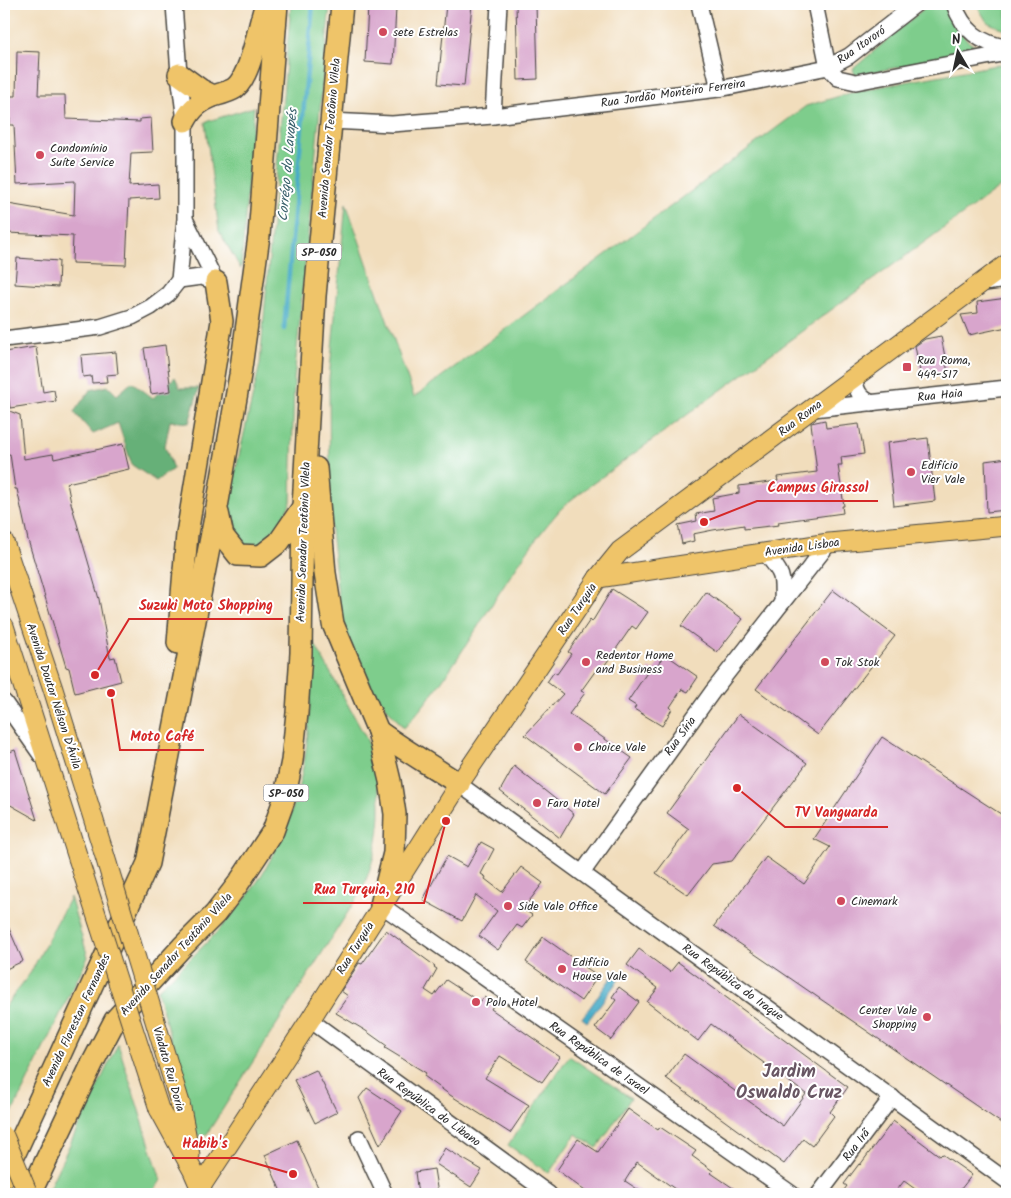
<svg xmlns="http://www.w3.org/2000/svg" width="1011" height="1198" viewBox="0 0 1011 1198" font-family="Kalam,sans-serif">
<rect width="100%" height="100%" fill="#fff"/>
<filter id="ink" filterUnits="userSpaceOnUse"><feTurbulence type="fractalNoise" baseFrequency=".02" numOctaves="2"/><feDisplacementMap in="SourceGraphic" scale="10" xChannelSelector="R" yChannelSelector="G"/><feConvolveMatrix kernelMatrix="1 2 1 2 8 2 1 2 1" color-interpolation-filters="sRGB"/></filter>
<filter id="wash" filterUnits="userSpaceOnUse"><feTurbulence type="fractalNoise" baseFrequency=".0096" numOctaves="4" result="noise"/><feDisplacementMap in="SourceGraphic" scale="20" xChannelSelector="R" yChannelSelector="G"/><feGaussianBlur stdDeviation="1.12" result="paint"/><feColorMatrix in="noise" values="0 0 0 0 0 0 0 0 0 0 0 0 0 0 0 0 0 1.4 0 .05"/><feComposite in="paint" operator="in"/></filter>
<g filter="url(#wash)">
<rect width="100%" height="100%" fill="#f1ddbc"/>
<g fill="#7ecd8c" stroke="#547c5c">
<polygon points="291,4 330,4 294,380 291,502 276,532 260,550 243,548 232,534 227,508 260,364"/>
<polygon points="929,4 946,4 951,22 970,43 990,51 855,75 853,69"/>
<polygon points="976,4 1007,4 1007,31 987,22"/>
<path d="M 1007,63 L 1007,182 L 588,487 C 579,494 567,502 559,511 C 500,578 464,663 404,728 L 361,678 L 341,622 L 330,521 L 329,379 L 346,203 L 414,397 L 806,106 L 857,91 Z"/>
<polygon points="254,107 241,269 219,231 205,122"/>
<path d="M 310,635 L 367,740 C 386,792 384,838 362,890 L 207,1134 L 197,1136 L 157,990 C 183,966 209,942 232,915 C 274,868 300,804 307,742 C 311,707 310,670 310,635 Z"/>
<polygon points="70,897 88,957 9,1119 4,1105 4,1008 31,972"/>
<polygon points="118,1044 161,1180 152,1194 46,1194"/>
<polygon points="569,1056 631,1098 597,1148 576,1134 549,1173 508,1145"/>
</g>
<polygon fill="#66b078" stroke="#486e52" points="175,377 180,388 199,388 189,423 170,421 165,446 173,469 156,481 132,465 118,423 93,434 74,412 90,390 108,386 117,395 132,382 153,398"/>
<polygon fill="#49acc8" stroke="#3a6c7a" points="614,974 620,978 587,1022 582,1018"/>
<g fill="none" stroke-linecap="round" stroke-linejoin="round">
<polyline stroke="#49acc8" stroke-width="4.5" points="284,329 313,4"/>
</g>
<g id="blocks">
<g fill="#d8a5cc">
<polygon points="446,4 472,4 464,86 438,84"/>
<polygon points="516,4 536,4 538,79 518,80"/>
<polygon points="368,6 396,8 393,64 365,62"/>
<polygon points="17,51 40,52 38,95 65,95 66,119 140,122 140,119 151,118 153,152 131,153 129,186 158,184 159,198 129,200 126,265 72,263 73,236 7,233 8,204 74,215 75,181 17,184 14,125 10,125 9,96 16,96"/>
<polygon points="17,258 59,261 58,287 15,284"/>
<polygon points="1007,298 1007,327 969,335 961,315 978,313 977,302"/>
<polygon points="941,336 948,373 921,377 915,346 925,339"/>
<polygon points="165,345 171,391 151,394 144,348"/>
<polygon points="36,347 43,392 54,390 56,401 10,408 4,368 4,352"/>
<polygon points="116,352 118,374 106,375 107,382 92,383 91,376 83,377 81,355"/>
<polygon points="4,409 20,415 24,459 53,454 54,459 123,444 129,469 67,483 71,503 99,599 110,658 115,657 121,681 75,693 69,668 66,667 28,540 17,489 15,489 10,454 4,455"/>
<polygon points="825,420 826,428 859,424 864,454 841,457 842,465 838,465 844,506 842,506 843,513 778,522 779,525 744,529 744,525 713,530 693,534 694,541 682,544 678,525 697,521 696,514 714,511 712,498 739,493 739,486 778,481 777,477 817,472 811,423"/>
<polygon points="928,438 935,501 894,506 887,443"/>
<polygon points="1007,458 1007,510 987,512 985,461"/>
<polygon points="612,589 648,612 636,629 632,626 600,672 596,670 581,691 585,693 569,714 632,758 605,794 525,735 563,694 547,682 554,672 557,674 571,654 568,652 590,620 592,622"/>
<polygon points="833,590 895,636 818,735 756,689"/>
<polygon points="706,592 743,619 717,652 681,626"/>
<polygon points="665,654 698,677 688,692 682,689 670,707 672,709 662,726 634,709 636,706 628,701 650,668 653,671"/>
<polygon points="739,714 807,763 732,861 712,864 688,895 656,873 689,829 667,813"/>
<polygon points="882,737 1007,818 1007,1127 714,926 766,857 804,884 830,847 814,839"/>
<polygon points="15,750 37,820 7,803 4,794 4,754"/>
<polygon points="514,766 574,814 560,838 500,791"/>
<polygon points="481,842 494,849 481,874 486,877 485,879 502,892 521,867 543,883 523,909 532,915 522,928 517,925 498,950 479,936 497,911 476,895 462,921 423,900 447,856 467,867"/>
<polygon points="4,917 23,961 4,970"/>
<polygon points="386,930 435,966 434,967 437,969 425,990 434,996 446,980 480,1002 484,997 494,1004 491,1009 560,1057 542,1082 500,1056 485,1078 529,1105 510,1133 450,1095 424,1076 426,1073 385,1048 387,1046 366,1031 336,1013 348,996 341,991 359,963 362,964"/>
<polygon points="543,937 598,976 581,1001 526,962"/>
<polygon points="639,949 670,972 678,962 848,1087 830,1112 834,1116 812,1146 803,1139 784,1164 666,1078 684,1054 783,1126 806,1094 711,1024 698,1041 647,1002 658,988 627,965"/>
<polygon points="619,987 639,1002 611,1040 595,1028 616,1000 612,997"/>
<polygon points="316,1070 337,1112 315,1123 294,1080"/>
<polygon points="367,1088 402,1111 380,1145 359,1098"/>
<polygon points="628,1109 658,1130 660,1127 696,1151 692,1156 713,1171 711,1173 742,1194 682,1194 637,1162 625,1181 645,1194 589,1194 557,1170 578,1139 598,1152"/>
<polygon points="893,1121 940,1156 942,1154 972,1175 957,1194 922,1194 904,1181 894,1194 841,1194 847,1186 844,1184 859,1164 860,1165"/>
<polygon points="297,1140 321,1194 282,1194 265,1155"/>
<polygon points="445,1148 482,1170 471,1187 436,1164"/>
<polygon points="434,1169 438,1194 418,1194 415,1172"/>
</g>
</g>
</g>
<g filter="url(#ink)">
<use href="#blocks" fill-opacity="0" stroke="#494641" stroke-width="1"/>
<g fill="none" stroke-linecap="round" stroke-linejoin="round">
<g stroke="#494641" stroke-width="18">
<g id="minor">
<polyline points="699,4 719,89"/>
<polyline points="815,4 828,67"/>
<path d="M 954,4 C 963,30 980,44 1007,47"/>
<polyline points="828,67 838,78 856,82 1007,53"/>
<polyline points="493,116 499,4"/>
<polyline points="330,121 392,124 493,116 719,89 828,67 849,56 916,4"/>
<polyline points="186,221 216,282"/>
<polyline points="179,280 201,277 216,282"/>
<polyline points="984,283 1007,280"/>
<polyline points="4,339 100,327 132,317 151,307 168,294 179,280 185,219 185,121 179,74 174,4"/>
<path d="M 855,378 C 856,391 859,397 872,403"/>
<polyline points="813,409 1007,388"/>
<path d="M 765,553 C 783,574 783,575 782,602"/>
<polyline points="4,702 41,755"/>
<polyline points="459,784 1007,1181"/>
<polyline points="582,873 713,691 829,543"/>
<polyline points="381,905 792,1194"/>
<polyline points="310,1020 549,1194"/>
<polyline points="359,1138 385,1194"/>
<polyline points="819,1194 892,1097"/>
</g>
</g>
<g stroke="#494641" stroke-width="21">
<g id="major">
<polyline points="4,542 53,689 103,850"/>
<polyline points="598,578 829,543 1007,526"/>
<polyline points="4,626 78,858"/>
<polyline points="180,1103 190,1155"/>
<polyline points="159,1109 193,1171 203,1194"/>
<polyline points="200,1188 310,1020 459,784 598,578 620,551 1007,264"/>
</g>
</g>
<g stroke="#494641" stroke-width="24">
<g id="highway">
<path d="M 179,74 L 201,90 L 213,96 C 220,94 229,92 235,88 C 252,74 258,25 266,4"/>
<path d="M 185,121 C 192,108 199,102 213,96"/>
<polyline points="316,468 325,573 333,624 378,731 390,781 395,814 394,853 381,905"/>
<polyline points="218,513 223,536 238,555 261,556 279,542 303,507"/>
<polyline points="178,643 187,534 222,321 216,282"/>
<path d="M 378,731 C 404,750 432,766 459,784"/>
<polyline points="4,1177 148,863 217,507 240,375 259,236 277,4"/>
<polyline points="30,1194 92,1064 115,1020 182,947 215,914 238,884 273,831 284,800 292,761 297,713 301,653 303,507 315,296 342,4"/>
</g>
</g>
<use href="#minor" stroke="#fff" stroke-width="15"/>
<use href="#major" stroke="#efc469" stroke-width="19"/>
<use href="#highway" stroke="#efc469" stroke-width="21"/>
<g stroke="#494641" stroke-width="21" stroke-linecap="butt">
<g id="major-bridge">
<polyline points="103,850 180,1103"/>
<polyline points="78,858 159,1109"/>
<polyline points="4,1136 28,1194"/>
</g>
</g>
<use href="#major-bridge" stroke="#efc469" stroke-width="19"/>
</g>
</g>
<g fill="#d1495b" stroke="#fff" stroke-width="2">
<circle cx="383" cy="32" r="5"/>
<circle cx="40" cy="155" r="5"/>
<rect x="902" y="362" width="10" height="10" rx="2.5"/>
<circle cx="911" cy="472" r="5"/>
<circle cx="586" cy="662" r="5"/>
<circle cx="825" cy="662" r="5"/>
<circle cx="578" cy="747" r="5"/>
<circle cx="537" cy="803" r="5"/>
<circle cx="841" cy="901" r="5"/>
<circle cx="508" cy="906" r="5"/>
<circle cx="562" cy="969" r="5"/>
<circle cx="476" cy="1002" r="5"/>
<circle cx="927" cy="1017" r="5"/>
</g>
<g text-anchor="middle" stroke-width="4" stroke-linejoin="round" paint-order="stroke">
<g fill="#fff" stroke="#6b6b6b" stroke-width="1">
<rect x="296.5" y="243.5" width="45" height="17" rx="4"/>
<rect x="263.5" y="784.5" width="45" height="17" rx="4"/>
</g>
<g font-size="11" font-weight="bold" fill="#2b2b2b">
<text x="319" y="256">SP-050</text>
<text x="286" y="797">SP-050</text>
</g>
<g font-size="12" fill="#2b2b2b" stroke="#fff" text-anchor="start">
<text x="393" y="36">sete Estrelas</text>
<text x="50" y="152">Condomínio<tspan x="50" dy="14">Suíte Service</tspan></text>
<text x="917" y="364">Rua Roma,<tspan x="917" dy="14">449-517</tspan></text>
<text x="921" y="469">Edifício<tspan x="921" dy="14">Vier Vale</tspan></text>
<text x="596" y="659">Redentor Home<tspan x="596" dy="14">and Business</tspan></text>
<text x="835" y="666">Tok Stok</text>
<text x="588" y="751">Choice Vale</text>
<text x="547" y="807">Faro Hotel</text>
<text x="851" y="905">Cinemark</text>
<text x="518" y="910">Side Vale Office</text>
<text x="572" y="966">Edifício<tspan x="572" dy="14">House Vale</tspan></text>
<text x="486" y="1006">Polo Hotel</text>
<text x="917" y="1014" text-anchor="end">Center Vale<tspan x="917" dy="14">Shopping</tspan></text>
</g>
<g font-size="12" fill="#2b2b2b" stroke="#fff">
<text transform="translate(861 45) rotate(-35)" y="4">Rua Itororó</text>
<text transform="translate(673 93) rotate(-8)" y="4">Rua Jordão Monteiro Ferreira</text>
<text transform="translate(329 138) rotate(-85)" y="4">Avenida Senador Teotônio Vilela</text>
<text transform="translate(940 395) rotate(-6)" y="4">Rua Haia</text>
<text transform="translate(800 418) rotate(-37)" y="4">Rua Roma</text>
<text transform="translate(303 542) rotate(-88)" y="4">Avenida Senador Teotônio Vilela</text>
<text transform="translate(802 547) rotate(-8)" y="4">Avenida Lisboa</text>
<text transform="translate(577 609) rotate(-56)" y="4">Rua Turquia</text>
<text transform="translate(54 696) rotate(72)" y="4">Avenida Doutor Nélson D'Ávila</text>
<text transform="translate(680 736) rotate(-54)" y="4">Rua Síria</text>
<text transform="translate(355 948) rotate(-58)" y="4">Rua Turquia</text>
<text transform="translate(176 954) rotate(-48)" y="4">Avenida Senador Teotônio Vilela</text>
<text transform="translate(733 982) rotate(36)" y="4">Rua República do Iraque</text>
<text transform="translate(76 1020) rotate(-65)" y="4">Avenida Florestan Fernandes</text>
<text transform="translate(599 1058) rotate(35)" y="4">Rua República de Israel</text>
<text transform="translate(169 1069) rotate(74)" y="4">Viaduto Rui Doria</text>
<text transform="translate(429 1107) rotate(36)" y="4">Rua República do Libano</text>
<text transform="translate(856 1145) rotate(-53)" y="4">Rua Irã</text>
</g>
<g font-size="14" font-style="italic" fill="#375f6a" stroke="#fff">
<text transform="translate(287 165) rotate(-85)" y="5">Corrégo do Lavapés</text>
</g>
<g font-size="18" font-weight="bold" fill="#685663" stroke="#fff">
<text x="789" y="1077">Jardim<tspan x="789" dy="21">Oswaldo Cruz</tspan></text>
</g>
</g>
<path fill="none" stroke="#d62828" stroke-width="2" d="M704 522L757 501H878M95 675L129 619H283M111 693L120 750H204M737 788L785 827H888M446 821L424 903H303M293 1174L237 1158H172"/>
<g fill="#d62828" stroke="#fff" stroke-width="2">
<circle cx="704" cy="522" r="5"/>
<circle cx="95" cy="675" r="5"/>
<circle cx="111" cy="693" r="5"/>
<circle cx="737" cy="788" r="5"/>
<circle cx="446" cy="821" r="5"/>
<circle cx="293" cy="1174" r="5"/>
</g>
<g font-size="14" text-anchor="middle" font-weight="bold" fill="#d62828" stroke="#fff" stroke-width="4" stroke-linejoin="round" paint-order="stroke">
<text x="818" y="492">Campus Girassol</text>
<text x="206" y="610">Suzuki Moto Shopping</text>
<text x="162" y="741">Moto Café</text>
<text x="836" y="817">TV Vanguarda</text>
<text x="364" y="894">Rua Turquia, 210</text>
<text x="205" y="1148">Habib's</text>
</g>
<rect width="1011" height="1198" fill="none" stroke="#fff" stroke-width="20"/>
<g transform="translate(958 52) rotate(351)" stroke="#ffffff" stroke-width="4" paint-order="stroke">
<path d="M0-4L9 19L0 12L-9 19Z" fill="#2b2b2b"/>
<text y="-8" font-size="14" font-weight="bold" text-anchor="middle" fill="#2b2b2b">N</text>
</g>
</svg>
